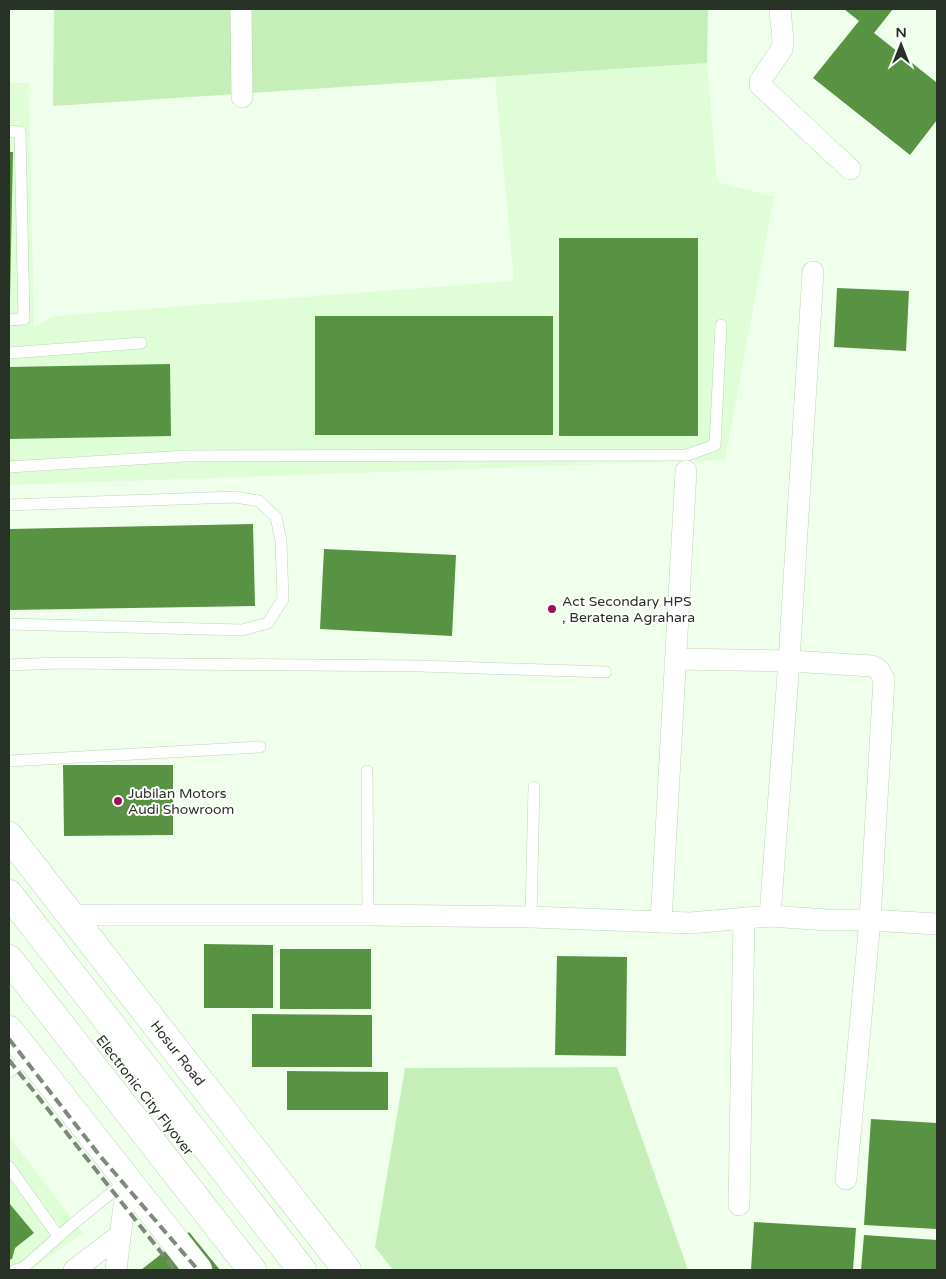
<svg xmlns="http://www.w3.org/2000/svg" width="946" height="1279" viewBox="0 0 946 1279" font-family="'Varela Round',sans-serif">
<rect width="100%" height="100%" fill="#f0ffec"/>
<g fill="#dffdd6">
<polygon points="707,63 717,182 774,197 725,460 9,485 9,83 29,83 34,328 53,316 514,281 495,77"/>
<polygon points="9,1136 83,1233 31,1270 9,1270"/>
</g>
<g fill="#c6eeb9">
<polygon points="54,9 708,9 707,63 53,106"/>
<polygon points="617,1067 688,1270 393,1270 375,1247 405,1068"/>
</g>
<g fill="#579343">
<polygon points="844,9 893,9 874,33 936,82 937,80 937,120 910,155 813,78 859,21"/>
<polygon points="9,152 13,152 10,297 9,297"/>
<rect x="559" y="238" width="139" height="198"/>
<polygon points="837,288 909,291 906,351 834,347"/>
<rect x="315" y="316" width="238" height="119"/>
<polygon points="170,364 171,436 9,439 9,367"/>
<polygon points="253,524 255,606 9,610 9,529"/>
<polygon points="324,549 456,555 452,636 320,629"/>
<polygon points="63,765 173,765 173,835 64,836"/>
<polygon points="204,944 273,945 273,1008 204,1008"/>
<rect x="280" y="949" width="91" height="60"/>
<polygon points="557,956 627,957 626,1056 555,1055"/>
<polygon points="252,1014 372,1015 372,1067 252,1067"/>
<polygon points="287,1071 388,1072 388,1110 287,1110"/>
<polygon points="871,1119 937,1123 937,1229 864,1225"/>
<polygon points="9,1203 34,1233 15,1248 12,1259 9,1260"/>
<polygon points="754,1222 856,1228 853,1270 751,1270"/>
<polygon points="189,1232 220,1270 141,1270"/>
<polygon points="864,1235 937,1240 937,1270 861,1270"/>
</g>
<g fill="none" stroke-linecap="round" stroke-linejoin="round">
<g stroke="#bdd5b6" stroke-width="12">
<g id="lane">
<polyline points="9,131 20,132 24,319 9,320"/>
<polyline points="9,353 141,343"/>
<polyline points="9,467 185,456 687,455 715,445 721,325"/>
<polyline points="9,505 235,497 259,501 276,517 281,541 283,599 268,623 242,630 9,624"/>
<polyline points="9,665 59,663 420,666 606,672"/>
<polyline points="9,761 260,747"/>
<polyline points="367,771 368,915"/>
<polyline points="531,917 534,787"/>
<polyline points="9,1072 30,1057"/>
<polyline points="9,1167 58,1236"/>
<polyline points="15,1270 23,1268 74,1223 126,1181"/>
</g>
</g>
<g stroke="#bdd5b6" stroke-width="22">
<g id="street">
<polyline points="241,9 242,97"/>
<polyline points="780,9 783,40 782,49 760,81 760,85 850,169"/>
<polyline points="676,659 789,661 872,666 879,670 884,679 870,920 846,1179"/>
<polyline points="71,915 368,915 531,917 690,923 770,916 827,920 870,920 937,924"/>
<polyline points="770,916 789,661 813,272"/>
<polyline points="661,922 686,471"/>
<polyline points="739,1205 744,918"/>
<polyline points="74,1270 120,1235"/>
<polyline points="116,1270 127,1181"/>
</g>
</g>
<g stroke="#bdd5b6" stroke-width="29">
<g id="secondary">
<polyline points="9,836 347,1270"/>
<polyline points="9,1030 198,1270"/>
</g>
</g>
<g stroke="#bdd5b6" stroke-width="29">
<g id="highway">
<polyline points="9,894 302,1270"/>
<polyline points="9,959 252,1270"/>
</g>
</g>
<use href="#lane" stroke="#fff" stroke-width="11"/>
<use href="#street" stroke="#fff" stroke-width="21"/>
<use href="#secondary" stroke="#fff" stroke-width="28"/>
<use href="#highway" stroke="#fff" stroke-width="28"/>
<g stroke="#7d897a" stroke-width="4" stroke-dasharray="10 5" stroke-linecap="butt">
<polyline points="9,1039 100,1156 198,1270"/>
<polyline points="9,1060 175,1270"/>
</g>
</g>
<g fill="#a0115a" stroke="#fff" stroke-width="2">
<circle cx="552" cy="609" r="5"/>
<circle cx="118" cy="801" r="5"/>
</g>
<g text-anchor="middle" stroke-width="4" stroke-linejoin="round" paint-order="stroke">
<g font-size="14" fill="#283125" stroke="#fff" text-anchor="start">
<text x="562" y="606">Act Secondary HPS<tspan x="562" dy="16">, Beratena Agrahara</tspan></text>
<text x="128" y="798">Jubilan Motors<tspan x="128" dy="16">Audi Showroom</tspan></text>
</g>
<g font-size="14" fill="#283125" stroke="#fff">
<text transform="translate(178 1053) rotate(52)" y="5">Hosur Road</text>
<text transform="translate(145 1095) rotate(52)" y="5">Electronic City Flyover</text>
</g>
</g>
<rect width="946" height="1279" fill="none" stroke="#283125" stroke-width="20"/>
<g transform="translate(901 45)" stroke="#ffffff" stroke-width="4" paint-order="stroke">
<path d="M0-4L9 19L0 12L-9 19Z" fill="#283125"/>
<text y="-8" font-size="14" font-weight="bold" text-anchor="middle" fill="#283125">N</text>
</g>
</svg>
